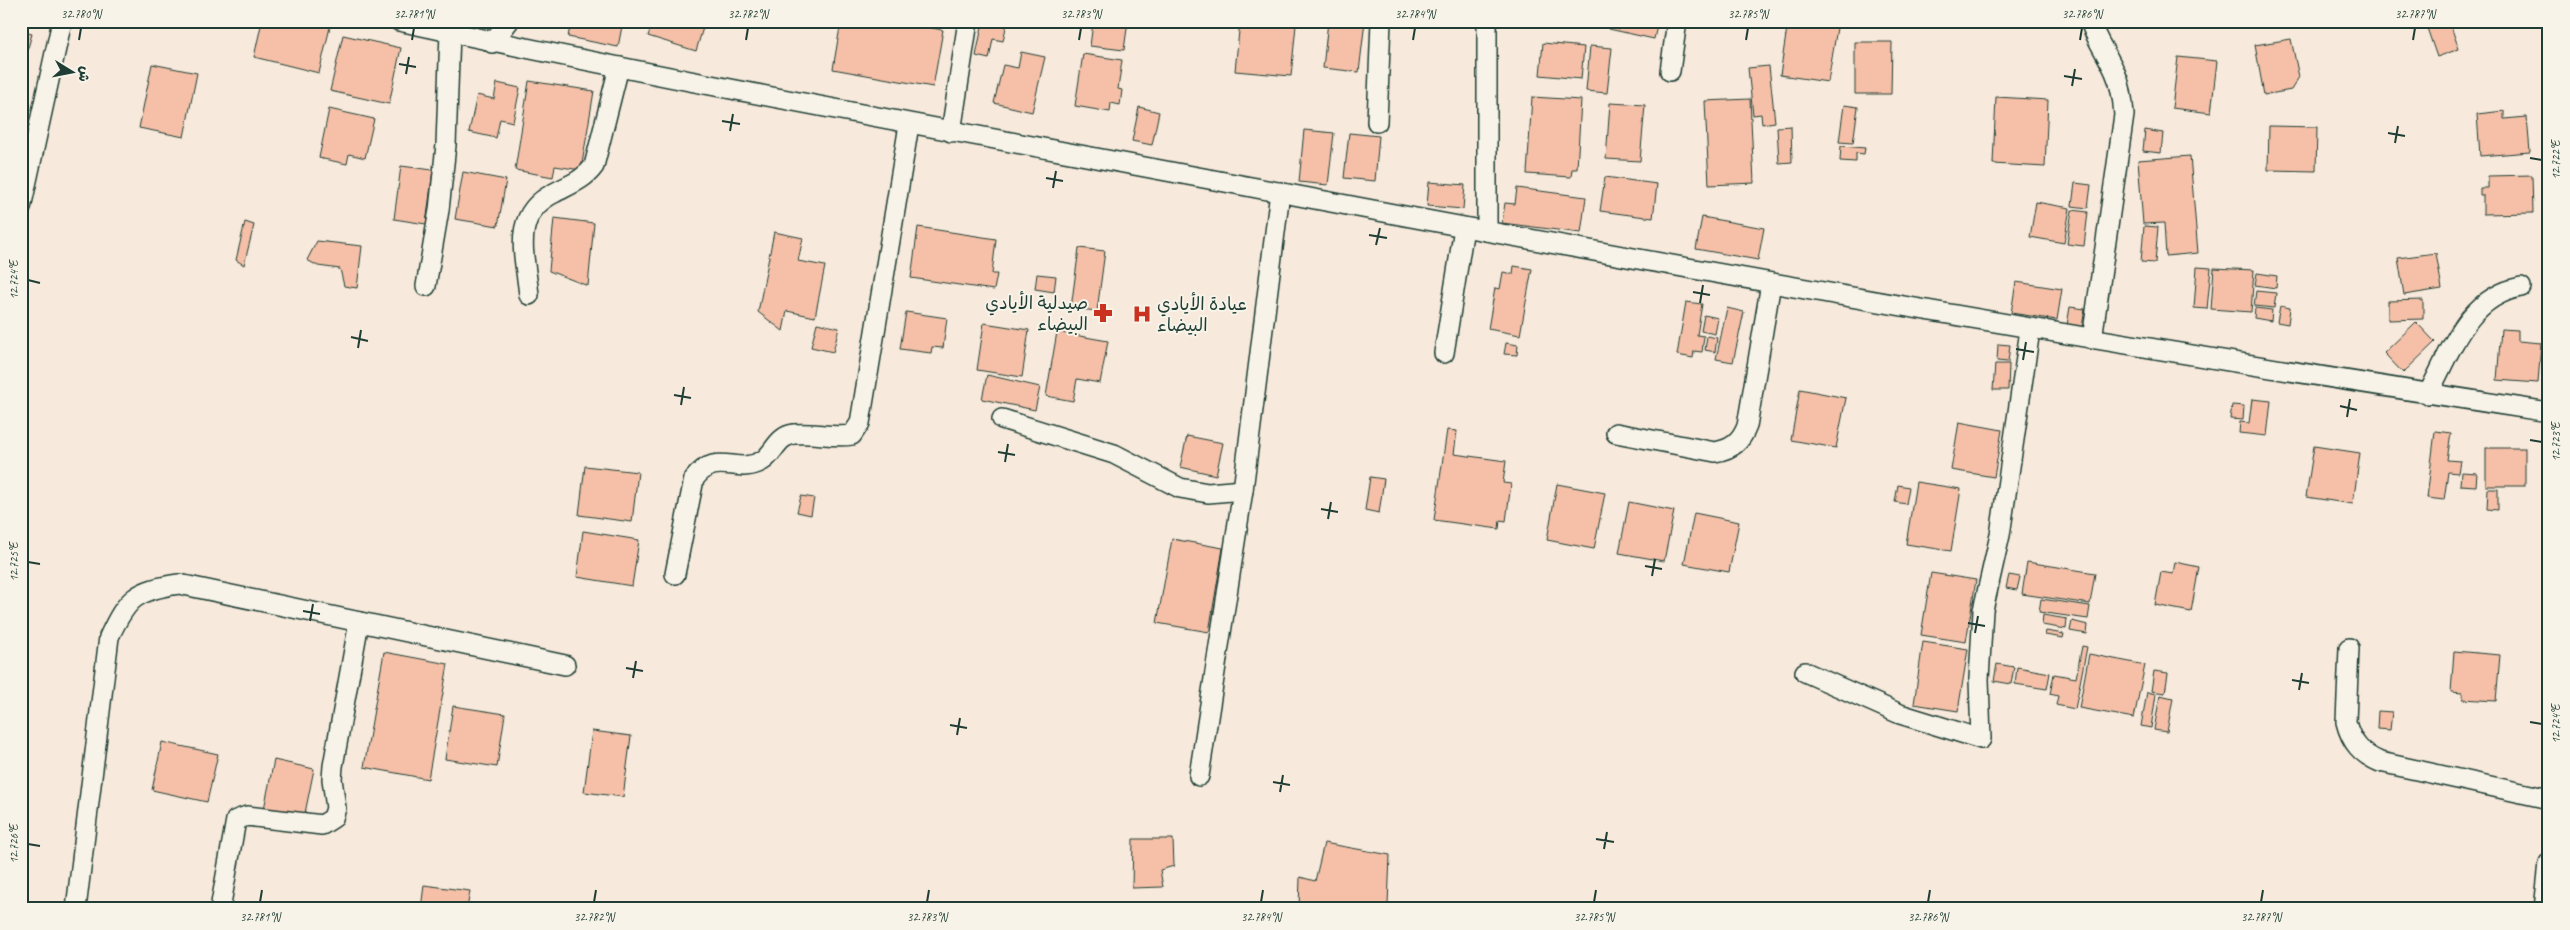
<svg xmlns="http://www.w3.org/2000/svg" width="2570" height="930" viewBox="0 0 2570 930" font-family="Caveat,'Playpen Sans Arabic',sans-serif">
<rect width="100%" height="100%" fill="#f7e9db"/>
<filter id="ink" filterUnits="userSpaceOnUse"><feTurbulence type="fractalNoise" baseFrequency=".02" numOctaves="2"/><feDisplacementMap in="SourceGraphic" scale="10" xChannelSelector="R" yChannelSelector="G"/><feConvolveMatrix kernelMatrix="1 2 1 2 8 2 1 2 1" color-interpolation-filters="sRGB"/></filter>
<g filter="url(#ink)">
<g fill="#f5c0a7" stroke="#1f3d34">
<polygon points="262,21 331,23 319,73 254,57"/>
<polygon points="571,21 623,21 618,47 568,37"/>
<polygon points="653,21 705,21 696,51 648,36"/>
<polygon points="841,21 891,21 943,30 933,87 833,69"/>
<polygon points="983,21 1007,23 1003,41 993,39 989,59 976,56"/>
<polygon points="1128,21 1124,50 1090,46 1093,23 1084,21"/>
<polygon points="1240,21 1296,25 1291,76 1235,71"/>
<polygon points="1328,21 1365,21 1359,72 1323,68"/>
<polygon points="1544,21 1586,21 1586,23 1545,28"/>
<polygon points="1611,21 1658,21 1654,39 1609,29"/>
<polygon points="1788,21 1838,22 1828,82 1780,75"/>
<polygon points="2446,21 2449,21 2459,49 2437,57 2427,28"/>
<polygon points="21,31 32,34 21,72"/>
<polygon points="343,35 401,48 389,104 330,91"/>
<polygon points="2291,39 2299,77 2291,90 2264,95 2255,45"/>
<polygon points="1855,42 1892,42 1891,94 1855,94"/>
<polygon points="1543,43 1584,47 1581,79 1540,75"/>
<polygon points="1590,46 1612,48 1607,93 1586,91"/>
<polygon points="1021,52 1045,57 1032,112 994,103 1003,65 1018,68"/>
<polygon points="1083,54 1122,60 1118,89 1122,90 1120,105 1111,103 1110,112 1075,106"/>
<polygon points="2178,57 2217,61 2211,113 2172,108"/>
<polygon points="152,64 197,73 184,137 139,128"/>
<polygon points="1769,66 1775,122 1762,124 1761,114 1753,115 1748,68"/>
<polygon points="529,81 594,91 581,170 555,166 553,177 515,170"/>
<polygon points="497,83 520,88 513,122 500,119 496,138 469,132 477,95 494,99"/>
<polygon points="1532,97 1581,100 1577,169 1572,169 1571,177 1527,174"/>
<polygon points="1996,97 2048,100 2045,167 1993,164"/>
<polygon points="1750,99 1754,183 1709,185 1705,101"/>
<polygon points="1610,103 1645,105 1640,161 1606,159"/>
<polygon points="1844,105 1858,107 1853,143 1839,142"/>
<polygon points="1139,107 1159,112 1152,145 1132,141"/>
<polygon points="329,109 374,119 365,158 349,154 347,164 319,158"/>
<polygon points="2504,111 2504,119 2527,117 2530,152 2480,156 2477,114"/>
<polygon points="1791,126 1792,162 1779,163 1777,127"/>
<polygon points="2269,126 2317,127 2316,171 2268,170"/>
<polygon points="1304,130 1334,133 1328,185 1299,182"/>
<polygon points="2145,130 2163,133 2161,153 2143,151"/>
<polygon points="1349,133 1379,136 1375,181 1344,178"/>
<polygon points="1841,146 1865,148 1864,154 1856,153 1856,162 1840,161"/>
<polygon points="2190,156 2198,253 2166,256 2164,223 2143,224 2138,160"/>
<polygon points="401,166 433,170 426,224 394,219"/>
<polygon points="463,172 506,180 498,226 455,219"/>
<polygon points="2532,175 2533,213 2483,214 2483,195 2480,195 2480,188 2488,188 2488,176"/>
<polygon points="1605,177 1657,184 1653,218 1600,211"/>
<polygon points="1429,182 1465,185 1463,209 1427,206"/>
<polygon points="2075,183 2091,185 2088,208 2072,206"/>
<polygon points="1517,188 1586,197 1581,233 1502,223 1505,203 1515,204"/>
<polygon points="2036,202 2070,208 2064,243 2030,237"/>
<polygon points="2072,210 2088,212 2084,246 2067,244"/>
<polygon points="1702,217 1764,228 1758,260 1696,249"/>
<polygon points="554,218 594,223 588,286 549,271"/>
<polygon points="245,222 254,225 244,265 236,260"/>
<polygon points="2144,226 2158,227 2155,263 2141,262"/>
<polygon points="918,227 996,239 992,274 997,274 994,290 911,278"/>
<polygon points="774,232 803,238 798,261 825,266 815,317 787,311 783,331 758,312"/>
<polygon points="317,241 362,246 357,288 344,286 340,269 318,266 307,260"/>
<polygon points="1079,248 1105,251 1097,311 1071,308"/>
<polygon points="2436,253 2442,289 2404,295 2398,258"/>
<polygon points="1514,266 1532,269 1520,335 1488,329 1495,288 1500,289 1503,272 1513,274"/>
<polygon points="2197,267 2211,268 2207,309 2194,308"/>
<polygon points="2214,268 2254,270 2251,312 2211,309"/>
<polygon points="2257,273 2277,276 2276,288 2255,285"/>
<polygon points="1037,274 1056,276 1054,292 1035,289"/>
<polygon points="2016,282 2062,289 2057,320 2011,313"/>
<polygon points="2256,291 2276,293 2274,308 2254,306"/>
<polygon points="2423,300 2423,319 2388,320 2388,301"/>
<polygon points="1686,302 1702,304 1697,335 1704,336 1702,352 1694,351 1693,358 1677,355"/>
<polygon points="2280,306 2290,308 2288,324 2277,322"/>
<polygon points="2070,307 2085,309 2082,327 2067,325"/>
<polygon points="1727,308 1744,312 1733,362 1716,359"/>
<polygon points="2255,308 2272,310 2271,321 2254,318"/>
<polygon points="906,312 947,318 943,348 932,347 931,353 900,349"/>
<polygon points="1704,315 1718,318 1715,334 1701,331"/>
<polygon points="2416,322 2435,342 2403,373 2384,353"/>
<polygon points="817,323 839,328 833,352 811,347"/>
<polygon points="984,323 1029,330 1022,377 977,370"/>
<polygon points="2501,329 2518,330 2518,341 2541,343 2538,383 2497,380"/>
<polygon points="1057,332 1108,341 1100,383 1077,379 1073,401 1046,396"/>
<polygon points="1707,336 1717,338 1715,352 1705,350"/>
<polygon points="1506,343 1518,345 1517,355 1504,354"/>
<polygon points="1998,344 2010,345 2008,362 1997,361"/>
<polygon points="1995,364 2009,364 2008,390 1993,390"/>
<polygon points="987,375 1040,387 1035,410 982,399"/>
<polygon points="1800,389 1846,398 1836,448 1791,440"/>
<polygon points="2252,399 2271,401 2267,436 2239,433 2240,422 2249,423"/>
<polygon points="2232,405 2244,406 2243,420 2230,419"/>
<polygon points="1959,422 2002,430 1994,477 1951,470"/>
<polygon points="1447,430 1457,431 1454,454 1506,461 1503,483 1511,484 1506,521 1500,520 1499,529 1434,520"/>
<polygon points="2435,431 2451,433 2447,460 2460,461 2458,473 2448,472 2444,500 2427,498"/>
<polygon points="1187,436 1223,443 1216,475 1180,467"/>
<polygon points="2314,446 2360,453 2353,504 2306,497"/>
<rect x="2486" y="448" width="39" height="38"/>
<polygon points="585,466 638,472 632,522 579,515"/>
<polygon points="2461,472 2477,473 2476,486 2460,485"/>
<polygon points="1370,477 1384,479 1379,513 1365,510"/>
<polygon points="1916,482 1961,489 1951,551 1906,544"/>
<polygon points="1557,484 1605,493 1594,549 1547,540"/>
<polygon points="1898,485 1909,487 1906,504 1895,502"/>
<polygon points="2488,489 2498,489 2498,510 2487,509"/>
<polygon points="801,496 814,498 811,515 797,512"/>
<polygon points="1629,502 1674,511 1664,561 1619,553"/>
<polygon points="1694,513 1739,522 1729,572 1684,564"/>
<polygon points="583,531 639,540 632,586 577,577"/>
<polygon points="1172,539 1223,548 1209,632 1157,623"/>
<polygon points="2027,562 2095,573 2090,604 2022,594"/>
<polygon points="2175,562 2199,567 2191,612 2155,605 2161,572 2173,574"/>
<polygon points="1931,573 1976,580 1966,642 1921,635"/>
<polygon points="2009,575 2020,577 2017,590 2006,588"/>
<polygon points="2041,599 2090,606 2088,619 2039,612"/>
<polygon points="2043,615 2067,619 2066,629 2042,625"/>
<polygon points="2072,621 2088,625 2087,634 2070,631"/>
<polygon points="2046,631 2064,634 2063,638 2045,635"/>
<polygon points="1923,642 1968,649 1958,711 1914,704"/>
<polygon points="2082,646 2087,647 2075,709 2056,705 2058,696 2050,694 2054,674 2076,678"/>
<polygon points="2454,651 2500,655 2496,701 2463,699 2463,693 2451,692"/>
<polygon points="384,652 448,664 428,779 364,767"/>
<polygon points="2089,654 2145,665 2134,718 2079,708"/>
<polygon points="1997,664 2014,667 2011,684 1994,681"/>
<polygon points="2017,667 2050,673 2047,689 2015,684"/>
<polygon points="2154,671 2168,673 2165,693 2151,691"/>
<polygon points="2147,692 2156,694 2151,728 2141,726"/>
<polygon points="2160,695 2173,698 2167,732 2154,730"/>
<polygon points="453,706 505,714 497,767 445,759"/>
<polygon points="2378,711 2392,712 2390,730 2377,729"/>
<polygon points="592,731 631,736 623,797 584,792"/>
<polygon points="162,742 218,754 207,802 152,790"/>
<polygon points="274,760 314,769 304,818 264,809"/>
<polygon points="1133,839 1173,839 1174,866 1160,870 1163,887 1132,888"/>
<polygon points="1324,843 1390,855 1388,905 1413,909 1299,909 1300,877 1315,881"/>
<polygon points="424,885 470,891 467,909 421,909"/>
</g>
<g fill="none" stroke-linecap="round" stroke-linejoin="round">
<g stroke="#1f3d34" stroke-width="22">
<g id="minor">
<path d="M 399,21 C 692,85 988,137 1283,193 C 1704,273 2125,347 2549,412"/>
<polyline points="1487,21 1487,231"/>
<path d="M 2090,21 C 2096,40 2107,54 2115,72 C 2121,85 2123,100 2124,115 L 2092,339"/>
<polyline points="492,43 509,21"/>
<polyline points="1670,71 1677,21"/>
<polyline points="1377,122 1381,21"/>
<polyline points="951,132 968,21"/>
<polyline points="21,208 62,21"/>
<polyline points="426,286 439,210 446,145 450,32"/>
<path d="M 529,295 C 525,255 510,215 554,193 C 569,185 584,180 594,166 L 619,67"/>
<polyline points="1444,353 1464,228"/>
<path d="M 2428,394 C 2451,351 2467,297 2521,287"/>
<polyline points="1002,419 1114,454 1180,488 1208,493 1243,490"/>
<path d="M 1616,433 L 1715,452 C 1732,449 1741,442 1747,426 L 1771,283"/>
<path d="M 675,574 L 694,479 C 717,449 736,476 762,461 C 774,454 777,436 794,434 C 813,432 833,438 852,435 L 860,423 L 909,125"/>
<path d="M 2349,648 L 2346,722 C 2351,742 2361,754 2380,762 L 2549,799"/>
<polyline points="1805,672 1900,714 1981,739 1979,679 1983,610 2000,535 2030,330"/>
<polyline points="1199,776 1243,490 1280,192"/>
<path d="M 76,909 L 109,637 C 127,598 136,590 179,584 L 565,665"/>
<polyline points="220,909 236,820 247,816 322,825 333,818 336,808 332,779 333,766 359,622"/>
<polyline points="2544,909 2549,863"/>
</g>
</g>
<use href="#minor" stroke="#f7f3e8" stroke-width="19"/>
</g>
</g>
<path fill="none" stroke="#1f3d34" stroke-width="2" d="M 79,40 L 81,28M 412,40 L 414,28M 746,40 L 748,28M 1079,40 L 1081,28M 1413,40 L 1415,28M 1746,40 L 1748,28M 2080,40 L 2082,28M 2413,40 L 2415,28M 399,64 L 416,67M 406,74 L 409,57M 2064,76 L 2082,79M 2072,86 L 2075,69M 722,121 L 740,124M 730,131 L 733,114M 2388,133 L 2405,136M 2395,143 L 2398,126M 2530,158 L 2542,160M 1046,178 L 1063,181M 1053,188 L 1056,171M 1369,235 L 1387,238M 1376,245 L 1380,228M 28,280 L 40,283M 1693,292 L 1710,295M 1700,303 L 1703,285M 351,337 L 368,341M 358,348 L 361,330M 2016,349 L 2034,352M 2023,360 L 2026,342M 674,395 L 691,398M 681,405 L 684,387M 2340,406 L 2357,410M 2347,417 L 2350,399M 2530,440 L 2542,442M 998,452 L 1015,455M 1005,462 L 1008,444M 1321,509 L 1338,512M 1328,519 L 1331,502M 28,562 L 40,564M 1645,566 L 1662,569M 1652,576 L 1655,559M 303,611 L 320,614M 310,621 L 313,604M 1968,623 L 1985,626M 1975,633 L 1978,616M 626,668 L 643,671M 633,678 L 636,661M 2292,680 L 2309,683M 2299,690 L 2302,673M 2530,722 L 2542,724M 950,725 L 967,728M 957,735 L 960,718M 1273,782 L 1290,785M 1280,792 L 1283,775M 1596,839 L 1614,842M 28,844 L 40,846M 1604,849 L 1607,832M 260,902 L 262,890M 594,902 L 596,890M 927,902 L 929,890M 1261,902 L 1263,890M 1594,902 L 1596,890M 1928,902 L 1930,890M 2261,902 L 2263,890"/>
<defs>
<g id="pharmacy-bare" transform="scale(1.5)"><path d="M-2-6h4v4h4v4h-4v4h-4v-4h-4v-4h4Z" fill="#c8321e" stroke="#f7f3e8" stroke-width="2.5" paint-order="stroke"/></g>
<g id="hospital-bare" transform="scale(1.5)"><path d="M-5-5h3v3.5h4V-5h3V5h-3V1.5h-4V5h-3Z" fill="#c8321e" stroke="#f7f3e8" stroke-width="2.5" paint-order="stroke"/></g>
</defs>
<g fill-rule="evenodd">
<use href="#pharmacy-bare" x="1103" y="313"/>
<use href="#hospital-bare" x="1142" y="314"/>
</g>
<g text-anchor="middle" stroke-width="4" stroke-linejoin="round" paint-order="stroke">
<g font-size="18" fill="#1f3d34" stroke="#f7f3e8" text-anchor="end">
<text x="1088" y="309">صيدلية الأيادي<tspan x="1088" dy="21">البيضاء</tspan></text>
<text x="1157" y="310" text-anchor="start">عيادة الأيادي<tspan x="1157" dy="21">البيضاء</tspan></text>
</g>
</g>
<rect width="2570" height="930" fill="none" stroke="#f7f3e8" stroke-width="55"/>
<g transform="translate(72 72) rotate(100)" stroke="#f7f3e8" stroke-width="4" paint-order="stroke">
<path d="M0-4L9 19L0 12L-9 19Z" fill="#1f3d34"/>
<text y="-8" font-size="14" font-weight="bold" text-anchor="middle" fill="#1f3d34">ش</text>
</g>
<rect x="28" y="28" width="2514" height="874" fill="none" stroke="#1f3d34" stroke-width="2"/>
<g font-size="12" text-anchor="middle" fill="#1f3d34">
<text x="81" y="18">32.780°N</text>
<text x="414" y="18">32.781°N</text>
<text x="748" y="18">32.782°N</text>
<text x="1081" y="18">32.783°N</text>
<text x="1415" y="18">32.784°N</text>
<text x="1748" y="18">32.785°N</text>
<text x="2082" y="18">32.786°N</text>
<text x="2415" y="18">32.787°N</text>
<text transform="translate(2556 160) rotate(-90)" y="4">12.722°E</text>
<text transform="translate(14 280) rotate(-90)" y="4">12.724°E</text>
<text transform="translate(2556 442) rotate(-90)" y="4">12.723°E</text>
<text transform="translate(14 562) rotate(-90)" y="4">12.725°E</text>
<text transform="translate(2556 724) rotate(-90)" y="4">12.724°E</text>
<text transform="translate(14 844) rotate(-90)" y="4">12.726°E</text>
<text x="260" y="921">32.781°N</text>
<text x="594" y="921">32.782°N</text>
<text x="927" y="921">32.783°N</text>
<text x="1261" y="921">32.784°N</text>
<text x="1594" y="921">32.785°N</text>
<text x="1928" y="921">32.786°N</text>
<text x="2261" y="921">32.787°N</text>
</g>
</svg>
